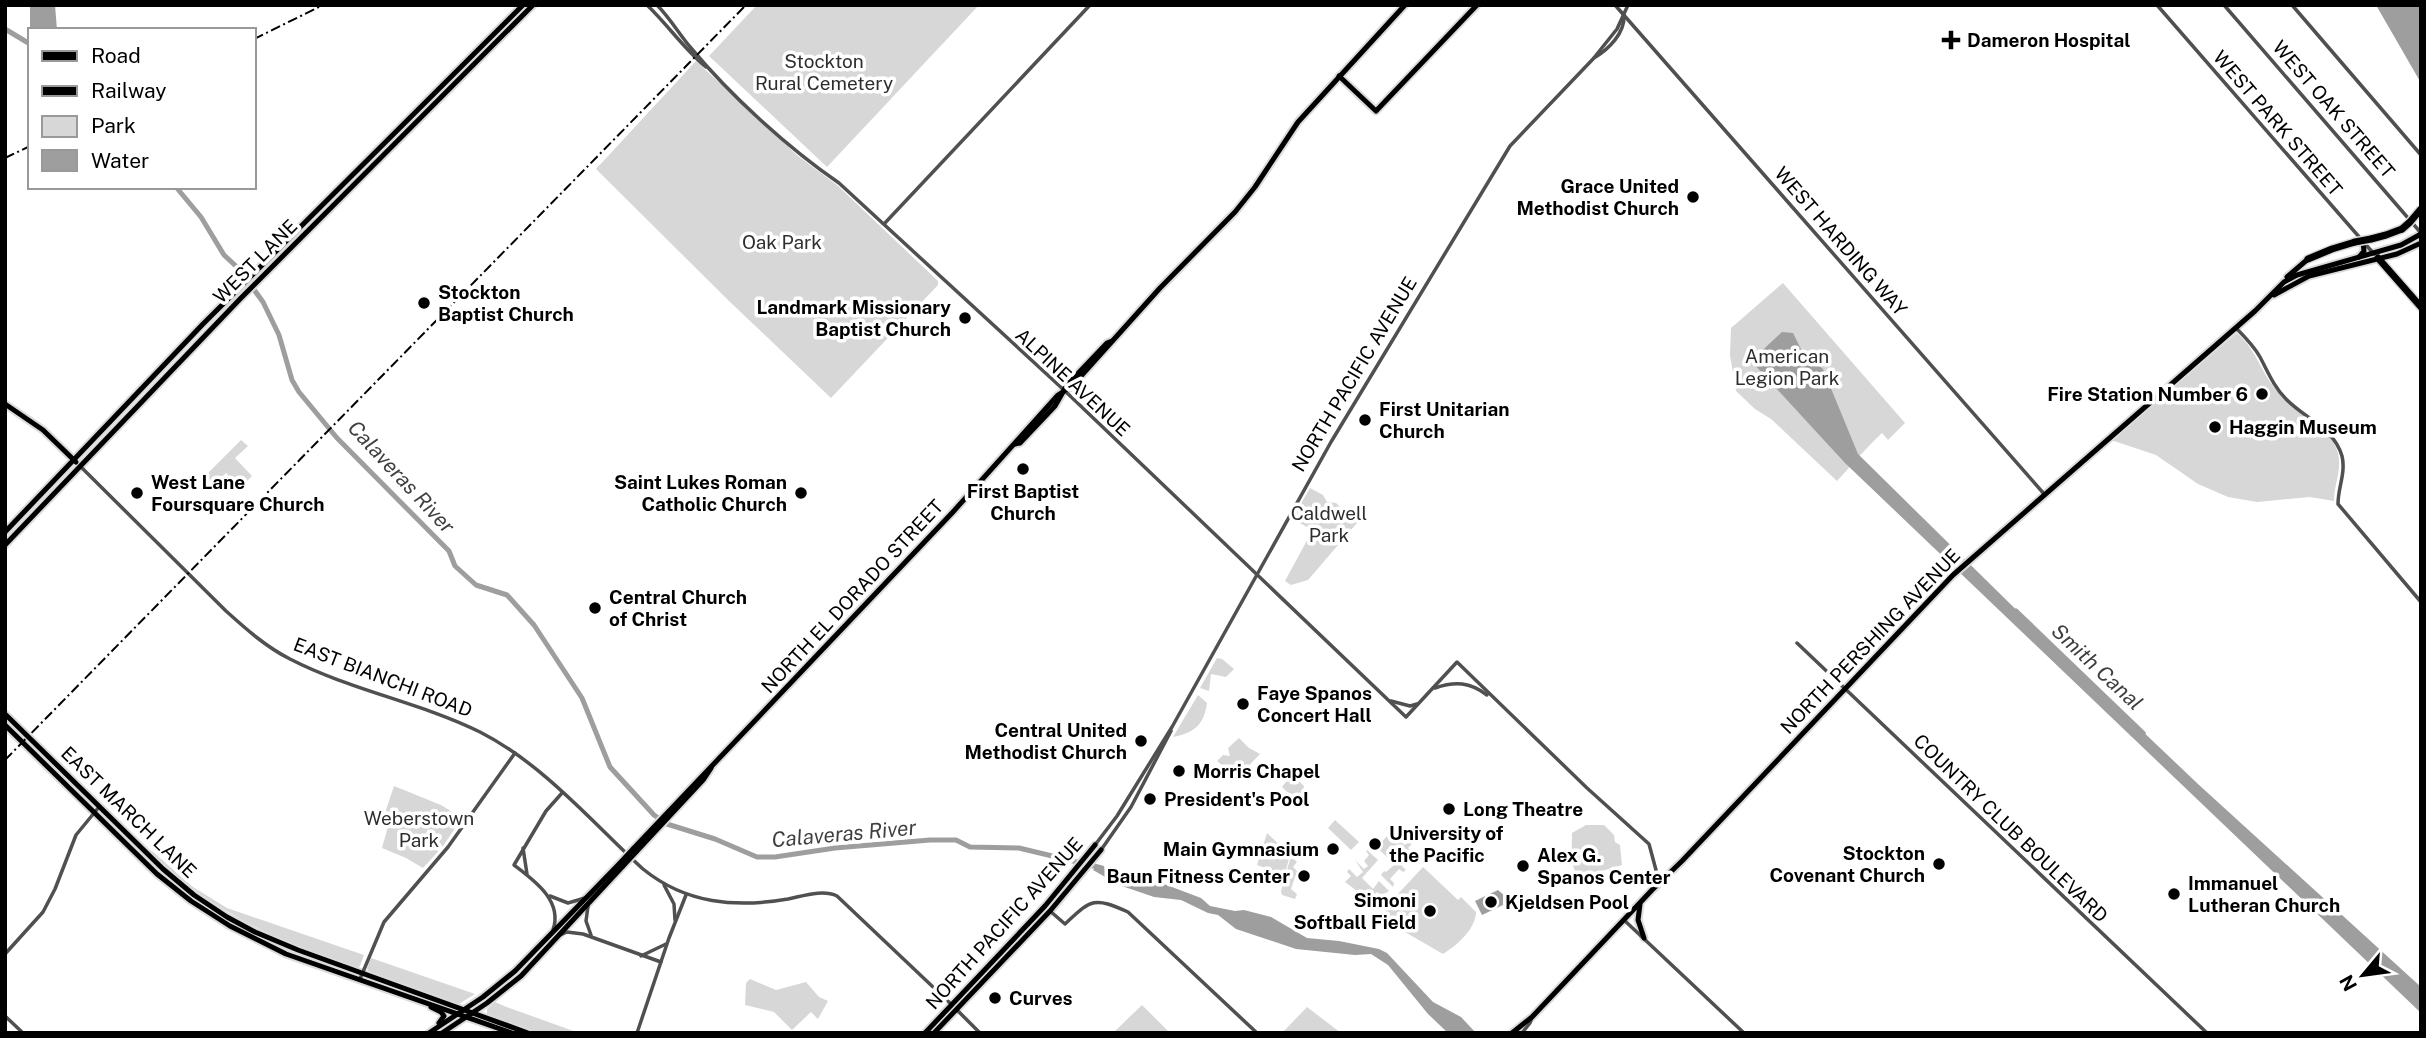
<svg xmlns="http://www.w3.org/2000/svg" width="2426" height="1038" viewBox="0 0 2426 1038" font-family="'Public Sans',sans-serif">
<rect width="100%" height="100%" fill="#fff"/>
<g fill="#d7d7d7">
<polygon points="757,5 979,5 827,167 709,56"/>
<polygon points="696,61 798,156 837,185 938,281 938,285 831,398 728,300 596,169"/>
<path d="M 1783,283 L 1905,423 L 1888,440 L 1882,433 C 1865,449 1852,465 1837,481 L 1771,419 L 1755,409 L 1736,391 L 1730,355 L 1731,328 Z"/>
<path d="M 2237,333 C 2257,351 2259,368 2274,387 C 2293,410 2329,422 2338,453 C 2342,470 2334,485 2334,501 L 2310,497 L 2257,502 L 2228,497 L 2198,484 L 2156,455 L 2111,440 Z"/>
<polygon points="241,440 248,446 235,458 252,476 240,488 226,473 214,485 205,476"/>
<polygon points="1310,488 1323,495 1327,502 1336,503 1357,523 1308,580 1291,585 1285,581 1311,533 1309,528 1292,519"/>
<polygon points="1217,658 1222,659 1234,669 1226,677 1211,674 1209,691 1200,688"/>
<path d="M 1198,695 L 1207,703 C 1204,725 1194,733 1173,737 Z"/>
<polygon points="1239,738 1249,748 1260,754 1237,778 1217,761 1223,755 1230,756 1228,748"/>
<polygon points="1292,774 1304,786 1302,794 1305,797 1299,803 1282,787"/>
<polygon points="394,786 441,805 462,818 443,846 423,868 406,858 382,848 390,819 386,810"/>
<polygon points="1335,820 1359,842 1351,850 1328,828"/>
<path d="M 1586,825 L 1604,825 L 1614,835 L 1615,842 L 1620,845 L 1622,865 L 1578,878 C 1570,865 1572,848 1572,833 Z"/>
<polygon points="1386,827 1398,839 1403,835 1405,838 1402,842 1405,845 1409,841 1412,844 1408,848 1419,859 1415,859 1411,856 1402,866 1406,870 1403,872 1399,869 1390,879 1394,883 1393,887 1381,875 1384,871 1386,872 1394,865 1391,861 1400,851 1396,848 1387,857 1373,844 1375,842 1379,845 1389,834"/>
<polygon points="1267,833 1290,855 1284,877 1277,875 1277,872 1257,865"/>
<polygon points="1367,850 1378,860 1362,878 1373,889 1379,881 1389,891 1381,896 1377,892 1365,905 1362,902 1365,897 1345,882 1351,876 1347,872 1349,869 1357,877 1363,872 1355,860 1364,869 1368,866 1364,861 1369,855 1366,851"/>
<path d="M 152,851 L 193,887 L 227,908 L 364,955 L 360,966 L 356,968 C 274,939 215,914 151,853 Z"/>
<polygon points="1291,856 1297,862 1293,867 1297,871 1291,889 1297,894 1295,899 1282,895 1281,891"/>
<path d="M 1423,867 L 1458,900 L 1461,897 L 1476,912 C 1476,929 1456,946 1443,954 L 1386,921 L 1388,914 L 1384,909 Z"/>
<polygon points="371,958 475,994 459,1004 369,973 367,968"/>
<polygon points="750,979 776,990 806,982 819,997 828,1001 818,1019 811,1012 792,1030 774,1012 745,1005 746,983"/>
<polygon points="495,1002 504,1006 579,1033 536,1033 487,1014 487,1009"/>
<polygon points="1142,1005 1170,1033 1113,1033"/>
<polygon points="1307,1007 1341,1033 1282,1033"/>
</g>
<g fill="#9e9e9e">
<polygon points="30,5 55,5 57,30 30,30"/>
<polygon points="2376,5 2421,5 2421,83"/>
<polygon points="1782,332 1793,333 1802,351 1823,369 1858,454 2057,650 2198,784 2421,987 2421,1013 1845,463 1751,361"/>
<polygon points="1097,865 1119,877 1128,879 1141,878 1164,884 1201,898 1210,906 1235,911 1244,910 1271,917 1307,938 1339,941 1379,949 1387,953 1433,1002 1461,1017 1476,1033 1448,1033 1428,1014 1388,965 1371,954 1355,955 1296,949 1236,929 1218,915 1208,913 1181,900 1154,897 1119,885 1093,870"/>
<polygon points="1498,890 1506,897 1505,904 1482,915 1475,901"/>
</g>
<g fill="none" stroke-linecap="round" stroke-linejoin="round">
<polyline stroke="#9e9e9e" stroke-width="3.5" points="2016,610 2144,733"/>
<g stroke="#9e9e9e" stroke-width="5">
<polyline points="5,29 30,44"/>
<polyline points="176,187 201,217 224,255 239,269 263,302 279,335 292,380 299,392 337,438 449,551 455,566 476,585 507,595 534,625 582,698 610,767 654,815 667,824 715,839 757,857 775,857 835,848 930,840 956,840 970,847 1019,848 1102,868"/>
</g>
<g stroke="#dbdbdb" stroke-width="9">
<g id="major">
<polyline points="1339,76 1376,111 1477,5"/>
<polyline points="2359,257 2364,251 2363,242"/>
<polyline points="2287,277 2308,259"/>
<polyline points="2274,295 2309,276 2397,254 2421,243"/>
<polyline points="5,404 43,430 76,462"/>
<polyline points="1015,444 1020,443 1055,406 1067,385 1107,343 1112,341"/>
<polyline points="5,532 203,324 523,5"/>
<polyline points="5,545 240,299 533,5"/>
<polyline points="5,714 163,869 194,895 227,917 255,932 298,950 528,1033"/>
<polyline points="5,725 157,874 191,901 230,926 286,954 512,1033"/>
<polyline points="633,849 952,513 1058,395 1072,386 1160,288 1235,212 1255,187 1298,122 1405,5"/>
<polyline points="636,852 703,780 711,768"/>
<polyline points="1640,904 1638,920 1644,938"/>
<polyline points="431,1007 441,1012 444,1016 439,1023"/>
<polyline points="429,1033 483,997 515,971 620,863"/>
<polyline points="442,1033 487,1003 521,976 623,866"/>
<polyline points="925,1033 1045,906 1095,845"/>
<polyline points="934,1033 1050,911 1101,850"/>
<polyline points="1512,1033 1532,1017 1652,890 1682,861 1953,575 2255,311 2284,282 2297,275 2401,245 2421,234"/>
</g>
</g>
<g stroke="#dbdbdb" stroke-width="10">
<g id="highway">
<polyline points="2371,239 2386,235 2402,229"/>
<polyline points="2378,258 2421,307"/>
<polyline points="2308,259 2332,249 2355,242"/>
</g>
</g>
<g stroke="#505050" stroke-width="3.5">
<path d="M 647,5 C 668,25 684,49 706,67"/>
<path d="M 657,5 C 670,18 679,34 691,48 C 730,95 788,148 839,183 L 1065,391 L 1406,717 L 1457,662 L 1587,788 L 1649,844 L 1656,870 L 1656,879 L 1652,888"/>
<polyline points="1615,5 2045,495"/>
<polyline points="2157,5 2374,254"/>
<polyline points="2224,5 2421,233"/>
<polyline points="2292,5 2421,155"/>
<path d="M 1594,58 C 1609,49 1625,33 1624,15"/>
<polyline points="884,224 1090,5"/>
<path d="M 2236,328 C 2245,337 2254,346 2260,357 C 2268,372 2274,387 2286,399 C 2304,418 2334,428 2342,456 C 2346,473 2338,487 2338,504 L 2421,602"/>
<path d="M 80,466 L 226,611 C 246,629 266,647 290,659 C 350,690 419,702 480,732 C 543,764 592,822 643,869 C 686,904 736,908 788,899 C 803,896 823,889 837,896 L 952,1005"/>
<polyline points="1797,643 2207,1033"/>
<path d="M 1435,688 C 1455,681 1470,682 1487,695"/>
<polyline points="1391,701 1410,706 1417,704"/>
<polyline points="1095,845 1117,816 1172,727 1331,442 1510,146 1593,59 1617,29 1628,5"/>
<polyline points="523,848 527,874"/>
<polyline points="1101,850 1131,807 1171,731"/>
<polyline points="664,885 674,904 675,920"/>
<polyline points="550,896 568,903 585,898"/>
<polyline points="588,906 586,921 591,935"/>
<path d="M 1050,911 L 1065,924 C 1091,900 1093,896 1128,912 L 1257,1033"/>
<polyline points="1624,920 1744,1033"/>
<path d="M 553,930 C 563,901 535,881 514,865 L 546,811 L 562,793"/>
<polyline points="560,935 567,932 583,934 661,962"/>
<polyline points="5,954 43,912 55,889 76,835 99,807"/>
<polyline points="641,956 666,944"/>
<polyline points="360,979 384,922 448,847 515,753"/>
<polyline points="957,1010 980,1033"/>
<polyline points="5,1016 23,1033"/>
<polyline points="637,1033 669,938 686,895"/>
<polyline points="1522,1033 1530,1023 1532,1017"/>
</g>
<use href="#major" stroke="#000" stroke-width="5"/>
<use href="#highway" stroke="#000" stroke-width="7"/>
<g stroke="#000" stroke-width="2" stroke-dasharray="10 3.5 2 3.5" stroke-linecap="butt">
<polyline points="254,39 323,5"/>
<polyline points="5,158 30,146"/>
<polyline points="5,760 746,5"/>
</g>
<g stroke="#dbdbdb" stroke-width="9" stroke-linecap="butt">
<g id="major-bridge">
<polyline points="620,863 633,849"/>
<polyline points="623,866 636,852"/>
</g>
</g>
<g stroke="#dbdbdb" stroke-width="10" stroke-linecap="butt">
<g id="highway-bridge">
<polyline points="2402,229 2410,222 2421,209"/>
<polyline points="2355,242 2371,239"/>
</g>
</g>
<use href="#major-bridge" stroke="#000" stroke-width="5"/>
<use href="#highway-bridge" stroke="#000" stroke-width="7"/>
</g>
<g fill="#000" stroke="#fff" stroke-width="2.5">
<path d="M1947.5 29.5h7v7h7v7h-7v7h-7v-7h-7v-7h7z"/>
<circle cx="1693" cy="197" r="7"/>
<circle cx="424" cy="303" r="7"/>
<circle cx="965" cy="318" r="7"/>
<circle cx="2262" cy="394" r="7"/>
<circle cx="1365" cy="420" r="7"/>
<circle cx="2215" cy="427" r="7"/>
<circle cx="1023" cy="469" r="7"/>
<circle cx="137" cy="493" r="7"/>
<circle cx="801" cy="493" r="7"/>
<circle cx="595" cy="608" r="7"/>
<circle cx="1243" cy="704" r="7"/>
<circle cx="1141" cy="741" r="7"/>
<circle cx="1179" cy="771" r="7"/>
<circle cx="1150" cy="799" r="7"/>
<circle cx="1449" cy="809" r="7"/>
<circle cx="1375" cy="844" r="7"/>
<circle cx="1333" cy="849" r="7"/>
<circle cx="1939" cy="864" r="7"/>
<circle cx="1523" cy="866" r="7"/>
<circle cx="1304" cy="876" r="7"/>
<circle cx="2174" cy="894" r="7"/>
<circle cx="1491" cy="902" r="7"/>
<circle cx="1430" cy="911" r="7"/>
<circle cx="995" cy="998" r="7"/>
</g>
<g text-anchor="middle" stroke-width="7" stroke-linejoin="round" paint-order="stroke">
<g font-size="19" font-weight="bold" fill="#000" stroke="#fff" text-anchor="start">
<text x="1967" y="47">Dameron Hospital</text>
<text x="1679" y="193" text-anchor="end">Grace United<tspan x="1679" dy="22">Methodist Church</tspan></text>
<text x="438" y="299">Stockton<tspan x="438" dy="22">Baptist Church</tspan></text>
<text x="951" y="314" text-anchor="end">Landmark Missionary<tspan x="951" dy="22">Baptist Church</tspan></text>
<text x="2248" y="401" text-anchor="end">Fire Station Number 6</text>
<text x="1379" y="416">First Unitarian<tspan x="1379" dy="22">Church</tspan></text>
<text x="2229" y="434">Haggin Museum</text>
<text x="151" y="489">West Lane<tspan x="151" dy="22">Foursquare Church</tspan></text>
<text x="787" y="489" text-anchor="end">Saint Lukes Roman<tspan x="787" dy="22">Catholic Church</tspan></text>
<text x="1023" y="498" text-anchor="middle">First Baptist<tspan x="1023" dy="22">Church</tspan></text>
<text x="609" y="604">Central Church<tspan x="609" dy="22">of Christ</tspan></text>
<text x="1257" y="700">Faye Spanos<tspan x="1257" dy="22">Concert Hall</tspan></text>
<text x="1127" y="737" text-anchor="end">Central United<tspan x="1127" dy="22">Methodist Church</tspan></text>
<text x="1193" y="778">Morris Chapel</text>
<text x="1164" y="806">President's Pool</text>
<text x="1463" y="816">Long Theatre</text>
<text x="1389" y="840">University of<tspan x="1389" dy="22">the Pacific</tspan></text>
<text x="1319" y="856" text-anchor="end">Main Gymnasium</text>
<text x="1925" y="860" text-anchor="end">Stockton<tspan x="1925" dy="22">Covenant Church</tspan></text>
<text x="1537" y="862">Alex G.<tspan x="1537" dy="22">Spanos Center</tspan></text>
<text x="1290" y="883" text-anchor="end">Baun Fitness Center</text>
<text x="2188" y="890">Immanuel<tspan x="2188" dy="22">Lutheran Church</tspan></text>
<text x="1416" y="907" text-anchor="end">Simoni<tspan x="1416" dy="22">Softball Field</tspan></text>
<text x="1505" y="909">Kjeldsen Pool</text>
<text x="1009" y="1005">Curves</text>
</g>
<g font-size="19" fill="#2e2e2e" stroke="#fff">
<text x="824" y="68">Stockton<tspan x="824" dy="22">Rural Cemetery</tspan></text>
<text x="782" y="249">Oak Park</text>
<text x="1787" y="363">American<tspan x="1787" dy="22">Legion Park</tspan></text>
<text x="1329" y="520">Caldwell<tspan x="1329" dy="22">Park</tspan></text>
<text x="419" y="825">Weberstown<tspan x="419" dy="22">Park</tspan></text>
</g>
<g font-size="19" fill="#000" stroke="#fff">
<text transform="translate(2334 109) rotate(49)" y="7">WEST OAK STREET</text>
<text transform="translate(2278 123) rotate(49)" y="7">WEST PARK STREET</text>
<text transform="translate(1841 241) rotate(49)" y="7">WEST HARDING WAY</text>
<text transform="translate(255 261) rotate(-45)" y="7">WEST LANE</text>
<text transform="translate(1354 374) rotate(-59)" y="7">NORTH PACIFIC AVENUE</text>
<text transform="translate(1073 382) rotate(43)" y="7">ALPINE AVENUE</text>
<text transform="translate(852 596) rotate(-47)" y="7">NORTH EL DORADO STREET</text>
<text transform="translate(1870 641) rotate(-46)" y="7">NORTH PERSHING AVENUE</text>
<text transform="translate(383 677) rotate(21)" y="7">EAST BIANCHI ROAD</text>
<text transform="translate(129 812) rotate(44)" y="7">EAST MARCH LANE</text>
<text transform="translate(2011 828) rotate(44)" y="7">COUNTRY CLUB BOULEVARD</text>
<text transform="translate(1004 923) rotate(-48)" y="7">NORTH PACIFIC AVENUE</text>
</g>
<g font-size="21" font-style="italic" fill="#3f3f3f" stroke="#fff">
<text transform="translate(401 477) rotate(47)" y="7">Calaveras River</text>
<text transform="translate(2097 667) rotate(43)" y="7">Smith Canal</text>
<text transform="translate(844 834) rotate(-5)" y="7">Calaveras River</text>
</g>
</g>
<rect width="2426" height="1038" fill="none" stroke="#000000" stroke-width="14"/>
<rect x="28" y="28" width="228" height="161" fill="#ffffff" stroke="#999999" stroke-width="2"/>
<rect x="42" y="51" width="35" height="10" fill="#000000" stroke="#999999" stroke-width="2"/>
<text x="91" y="63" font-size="21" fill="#000000">Road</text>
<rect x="42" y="86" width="35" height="10" fill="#000000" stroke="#999999" stroke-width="2"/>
<text x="91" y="98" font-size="21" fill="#000000">Railway</text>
<rect x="42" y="116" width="35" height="21" fill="#d7d7d7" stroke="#999999" stroke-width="2"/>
<text x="91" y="133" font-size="21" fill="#000000">Park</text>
<rect x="42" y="150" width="35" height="21" fill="#9e9e9e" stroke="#999999" stroke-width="2"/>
<text x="91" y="168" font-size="21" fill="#000000">Water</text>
<g transform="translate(2363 975) rotate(241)" stroke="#ffffff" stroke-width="5" paint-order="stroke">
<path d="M0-5L12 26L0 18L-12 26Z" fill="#000000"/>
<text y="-10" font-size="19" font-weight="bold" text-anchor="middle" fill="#000000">N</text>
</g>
</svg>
